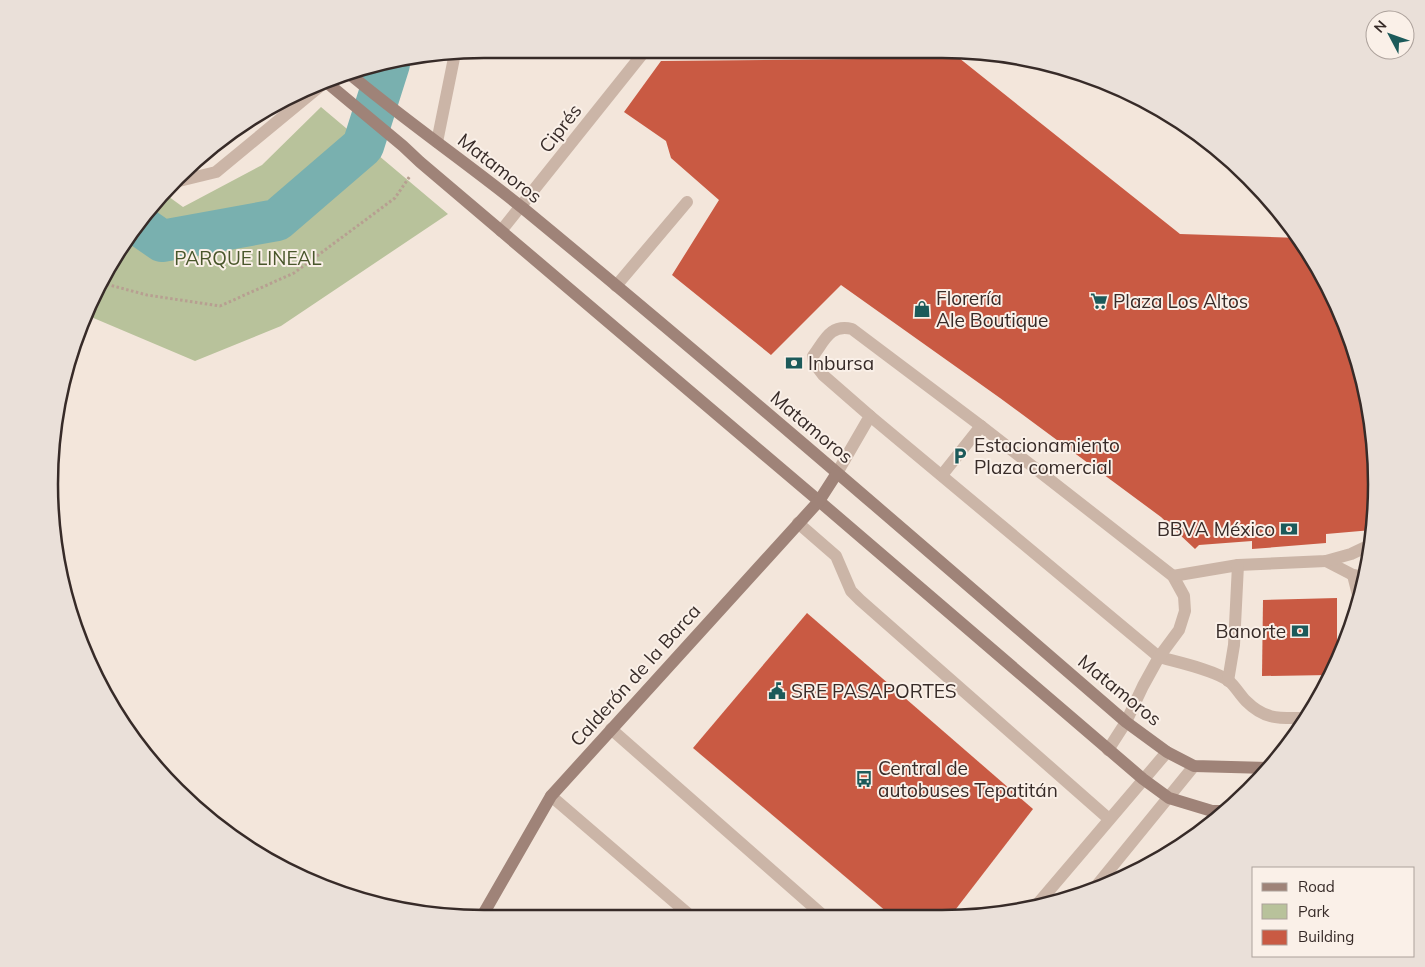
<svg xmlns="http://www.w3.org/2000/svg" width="1425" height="967" viewBox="0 0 1425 967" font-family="Mulish,sans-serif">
<rect width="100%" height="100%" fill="#f3e6db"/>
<polygon fill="#b8c29b" points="321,107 448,214 281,326 195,361 84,314 139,219 165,194 183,207 262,165"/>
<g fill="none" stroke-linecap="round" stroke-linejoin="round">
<polyline stroke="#79b0af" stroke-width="42" points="136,223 162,241 277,220 363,146 389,64"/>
</g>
<g fill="#c95a43">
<polygon points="959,58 1180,234 1300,238 1343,317 1368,398 1376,483 1372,530 1326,534 1326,543 1252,549 1252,541 1199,545 1195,549 1161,517 1000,398 841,285 771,355 672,275 719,200 671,158 666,141 624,112 661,61"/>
<polygon points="1337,598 1337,662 1330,675 1262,676 1263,600"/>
<polygon points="807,613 1033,809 949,918 894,918 693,748"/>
</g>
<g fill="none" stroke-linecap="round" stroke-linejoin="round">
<polyline stroke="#b79f91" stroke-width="3" stroke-dasharray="2.5 2.5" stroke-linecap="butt" points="102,283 147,295 220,306 294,273 395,198 410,176"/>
<g stroke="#cbb5a7" stroke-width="12">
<polyline points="179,181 216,172 325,82"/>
<polyline points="616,286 687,202"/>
<path d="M 870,416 L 1159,657 C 1177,662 1215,670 1229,681 C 1235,686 1240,695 1246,701 C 1266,721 1281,718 1307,718"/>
<path d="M 837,473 L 870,416 L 823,375 L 814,363 L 813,356 C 825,340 830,324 852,329 L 981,426 L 1173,576 L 1184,596 L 1185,611 L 1179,630 L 1159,657 L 1143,686 L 1126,722 L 1108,750"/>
<polyline points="942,475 981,426"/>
<polyline points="798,523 836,556 851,591 860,600 1109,819"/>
<polyline points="1326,561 1353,575 1365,577"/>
<polyline points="1353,575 1359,599"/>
<polyline points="1173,576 1238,565 1326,561 1351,554 1370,545"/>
<polyline points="1228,681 1234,645 1238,565"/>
<polyline points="611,729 826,918"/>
</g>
<g stroke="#cbb5a7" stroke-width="12">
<polyline points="437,142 455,53"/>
<polyline points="501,231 644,52 649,49"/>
<polyline points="551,796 693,918"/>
<polyline points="1093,890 1194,766"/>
<polyline points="1035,907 1167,752"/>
</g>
<g stroke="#9f8378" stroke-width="12">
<path d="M 346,71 C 404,120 466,162 524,209 C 728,377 927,550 1126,722 L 1167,752 L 1194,766 L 1268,768"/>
<polyline points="325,81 403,146 420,162 819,501 1143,779 1169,798 1212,811 1225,811"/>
<polyline points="481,918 551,796 819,501 837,473"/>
</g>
</g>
<defs>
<g id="supermarket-bare" transform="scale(1.35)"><path d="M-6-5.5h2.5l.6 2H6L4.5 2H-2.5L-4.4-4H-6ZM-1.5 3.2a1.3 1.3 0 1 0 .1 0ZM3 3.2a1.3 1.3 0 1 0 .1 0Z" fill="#1c5a5a" stroke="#faf0e8" stroke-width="2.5" paint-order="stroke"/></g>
<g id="shop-bare" transform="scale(1.35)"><path d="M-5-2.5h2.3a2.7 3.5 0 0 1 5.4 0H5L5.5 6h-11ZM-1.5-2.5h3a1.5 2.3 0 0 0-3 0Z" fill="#1c5a5a" stroke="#faf0e8" stroke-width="2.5" paint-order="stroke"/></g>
<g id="bank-bare" transform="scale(1.35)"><path d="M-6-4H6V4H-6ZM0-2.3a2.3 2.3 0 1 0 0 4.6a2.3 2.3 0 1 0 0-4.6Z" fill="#1c5a5a" stroke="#faf0e8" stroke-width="2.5" paint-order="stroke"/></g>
<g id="parking-bare" transform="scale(1.35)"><path d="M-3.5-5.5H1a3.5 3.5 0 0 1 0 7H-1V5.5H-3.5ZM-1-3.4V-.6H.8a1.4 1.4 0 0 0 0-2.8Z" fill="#1c5a5a" stroke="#faf0e8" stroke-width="2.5" paint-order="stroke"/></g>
<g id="civic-bare" transform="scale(1.35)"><path d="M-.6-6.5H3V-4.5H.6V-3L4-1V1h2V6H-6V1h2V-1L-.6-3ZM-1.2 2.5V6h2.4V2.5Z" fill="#1c5a5a" stroke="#faf0e8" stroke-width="2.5" paint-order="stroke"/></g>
<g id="bus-bare" transform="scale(1.35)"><path d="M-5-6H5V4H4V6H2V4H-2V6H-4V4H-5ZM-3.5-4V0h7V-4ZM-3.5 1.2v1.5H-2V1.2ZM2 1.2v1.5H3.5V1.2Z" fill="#1c5a5a" stroke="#faf0e8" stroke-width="2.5" paint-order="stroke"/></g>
</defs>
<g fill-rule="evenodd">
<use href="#supermarket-bare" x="1099" y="301"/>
<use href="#shop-bare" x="922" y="309"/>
<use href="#bank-bare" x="794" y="363"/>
<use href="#parking-bare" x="960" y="456"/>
<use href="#bank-bare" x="1289" y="529"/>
<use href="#bank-bare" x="1300" y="631"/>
<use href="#civic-bare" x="777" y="691"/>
<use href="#bus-bare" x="864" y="779"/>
</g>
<g text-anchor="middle" stroke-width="4" stroke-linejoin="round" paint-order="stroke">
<g font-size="19" fill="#372b28" stroke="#faf0e8">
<text transform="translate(560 128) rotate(-52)" y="7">Ciprés</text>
<text transform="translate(500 168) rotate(38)" y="7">Matamoros</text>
<text transform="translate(812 427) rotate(40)" y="7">Matamoros</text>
<text transform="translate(635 675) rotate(-48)" y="7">Calderón de la Barca</text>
<text transform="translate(1120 690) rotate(39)" y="7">Matamoros</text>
</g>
<g font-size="19" fill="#49562b" stroke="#faf0e8">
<text x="248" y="265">PARQUE LINEAL</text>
</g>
<g font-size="19" fill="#372b28" stroke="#faf0e8" text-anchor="start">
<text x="936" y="305">Florería<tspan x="936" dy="22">Ale Boutique</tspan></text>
<text x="1113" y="308">Plaza Los Altos</text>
<text x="808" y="370">Inbursa</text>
<text x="974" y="452">Estacionamiento<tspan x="974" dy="22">Plaza comercial</tspan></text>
<text x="1275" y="536" text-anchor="end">BBVA México</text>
<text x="1286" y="638" text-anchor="end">Banorte</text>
<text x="791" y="698">SRE PASAPORTES</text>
<text x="878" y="775">Central de<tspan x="878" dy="22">autobuses Tepatitán</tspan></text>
</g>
</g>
<path d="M0 0H1425V967H0ZM484 58H942A426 426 0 0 1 1368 484V484A426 426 0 0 1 942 910H484A426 426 0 0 1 58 484V484A426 426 0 0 1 484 58Z" fill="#eae0d9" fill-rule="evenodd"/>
<path fill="none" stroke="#372b28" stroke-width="2.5" d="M484 58H942A426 426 0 0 1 1368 484V484A426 426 0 0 1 942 910H484A426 426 0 0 1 58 484V484A426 426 0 0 1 484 58Z"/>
<rect x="1252" y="867" width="162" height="90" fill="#faf0e8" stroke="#aca19b"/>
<rect x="1262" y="883" width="25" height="8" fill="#9f8378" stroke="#aca19b"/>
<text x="1298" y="892" font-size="15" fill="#372b28">Road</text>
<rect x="1262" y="904" width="25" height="15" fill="#b8c29b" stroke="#aca19b"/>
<text x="1298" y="917" font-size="15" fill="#372b28">Park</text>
<rect x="1262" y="930" width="25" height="15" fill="#c95a43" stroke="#aca19b"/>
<text x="1298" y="942" font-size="15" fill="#372b28">Building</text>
<g transform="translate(1390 35) rotate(311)"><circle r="24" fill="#faf0e8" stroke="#aca19b"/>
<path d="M0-4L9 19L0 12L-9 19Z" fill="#1c5a5a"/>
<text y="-8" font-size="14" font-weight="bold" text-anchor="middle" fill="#372b28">N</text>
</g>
</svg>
